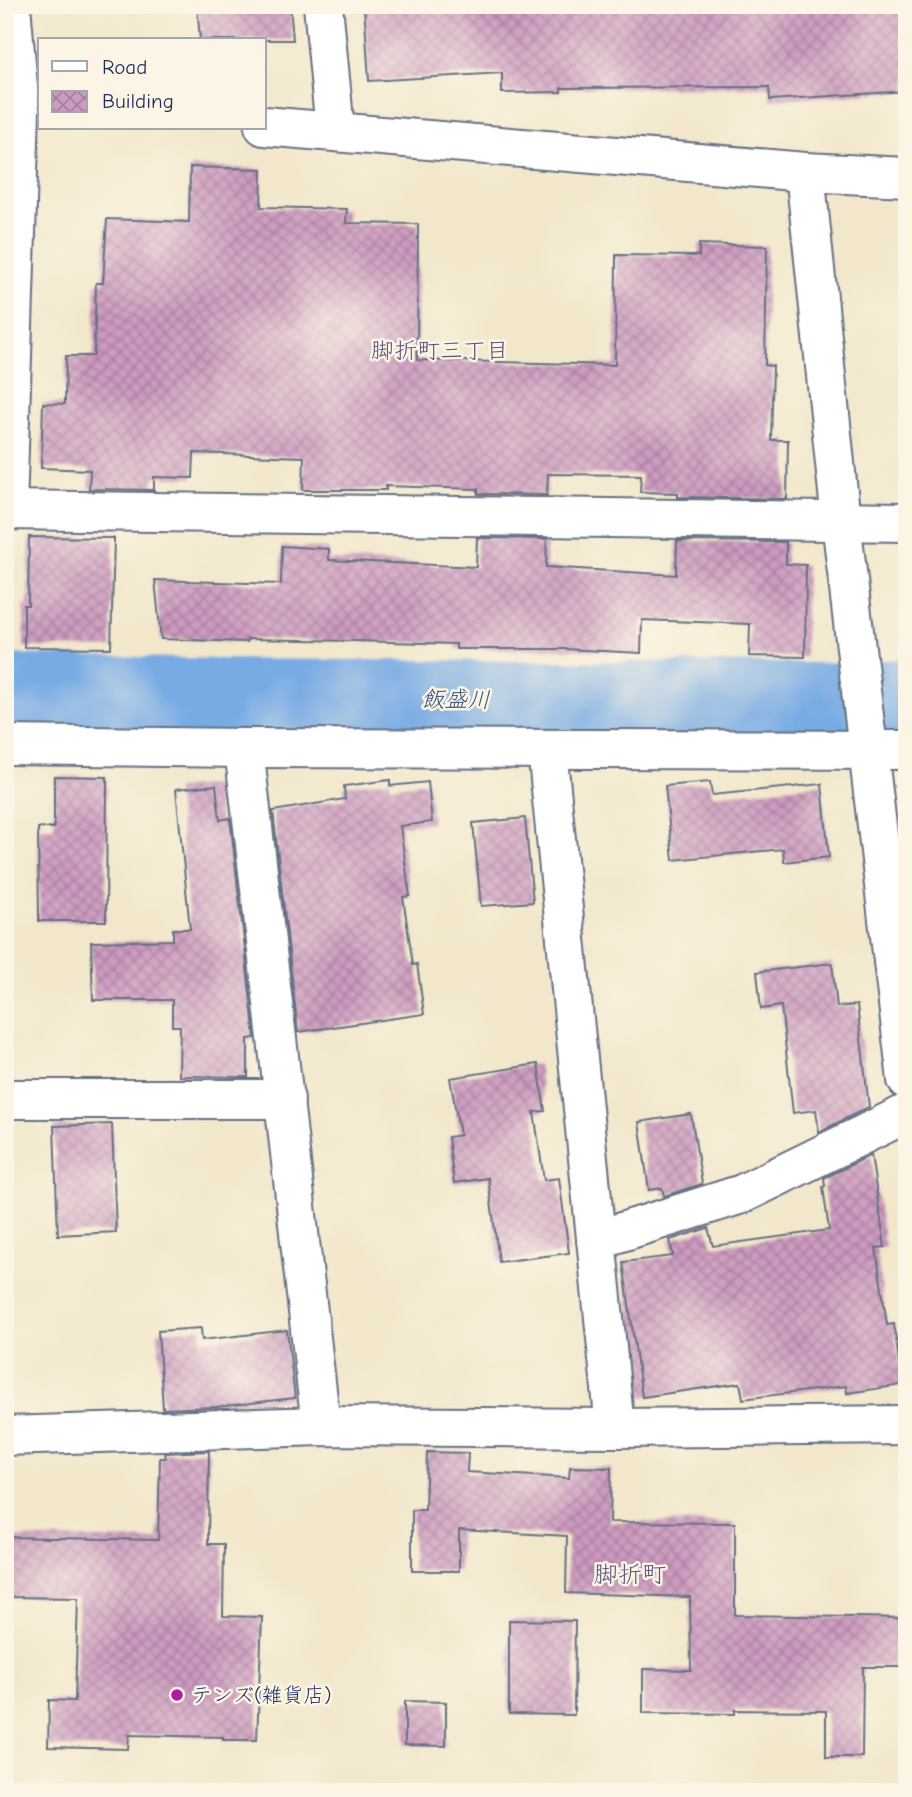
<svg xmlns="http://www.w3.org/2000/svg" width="912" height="1797" viewBox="0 0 912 1797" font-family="'Comic Neue','Klee One',sans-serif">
<defs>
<pattern id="building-cross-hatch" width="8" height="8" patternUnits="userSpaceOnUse" patternTransform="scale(1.75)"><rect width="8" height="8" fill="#ce9bc0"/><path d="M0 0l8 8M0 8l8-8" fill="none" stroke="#a67f9f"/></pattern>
</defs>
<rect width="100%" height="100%" fill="#fcf5e5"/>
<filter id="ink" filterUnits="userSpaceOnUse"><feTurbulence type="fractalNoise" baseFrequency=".0143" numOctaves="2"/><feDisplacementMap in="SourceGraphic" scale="14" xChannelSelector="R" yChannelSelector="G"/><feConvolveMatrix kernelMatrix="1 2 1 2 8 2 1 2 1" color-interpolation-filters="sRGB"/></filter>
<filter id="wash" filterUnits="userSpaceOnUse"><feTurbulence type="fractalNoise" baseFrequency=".00686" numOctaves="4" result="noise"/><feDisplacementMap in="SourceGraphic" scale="28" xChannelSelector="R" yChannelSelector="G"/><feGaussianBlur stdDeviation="1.57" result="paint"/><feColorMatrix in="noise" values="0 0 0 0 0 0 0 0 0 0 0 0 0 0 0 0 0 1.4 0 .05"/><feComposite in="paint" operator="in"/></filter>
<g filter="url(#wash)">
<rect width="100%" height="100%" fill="#f2e7cb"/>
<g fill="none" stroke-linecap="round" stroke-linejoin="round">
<polyline stroke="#78abe4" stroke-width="80" points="5,694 227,699 820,703 907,699"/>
</g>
<g id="blocks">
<g fill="url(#building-cross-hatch)">
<polygon points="197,5 290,5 293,40 200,40"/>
<polygon points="364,5 907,5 907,91 770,100 769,87 561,88 561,92 502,93 502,73 369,81"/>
<polygon points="190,167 262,169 261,207 347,209 346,223 418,224 417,360 615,365 616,255 699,256 699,244 767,246 765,365 773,366 771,440 788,440 787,499 678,497 678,493 640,492 641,475 548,474 547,495 478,494 478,489 386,486 386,490 303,490 304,457 194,453 193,478 154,477 154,490 89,489 90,470 41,468 43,403 65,404 66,356 94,356 96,283 103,283 107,219 189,222"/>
<polygon points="29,537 114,538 111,648 24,647 24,605 28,605"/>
<polygon points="477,538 547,539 546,567 676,575 677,541 786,542 786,564 806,565 805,657 749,656 750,624 642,620 641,653 565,649 456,649 456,644 357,641 247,639 247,642 161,639 155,580 281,584 282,546 329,549 329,560 476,567"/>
<polygon points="54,776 107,777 106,921 39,921 38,828 54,828"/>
<polygon points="390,780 390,786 428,782 432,822 400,826 410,896 403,897 413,965 417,964 424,1014 298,1032 273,811 345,799 344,786"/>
<polygon points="710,782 712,795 822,784 829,857 784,862 783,849 673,860 665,786"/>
<polygon points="216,785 220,820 230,818 255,1038 248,1039 248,1077 179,1076 180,1026 172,1026 172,1000 93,1000 91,942 173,940 173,929 190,929 176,789"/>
<polygon points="525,818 533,902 481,906 473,823"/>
<polygon points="832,963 837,1007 857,1005 869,1107 819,1132 816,1110 793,1113 781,1006 761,1009 757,972"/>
<polygon points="538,1064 545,1111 534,1112 544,1180 559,1178 569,1253 499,1262 488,1178 454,1183 448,1137 460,1135 450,1078"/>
<polygon points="691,1114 702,1184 664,1196 662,1188 649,1190 639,1122"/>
<polygon points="112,1124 116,1232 58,1235 54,1126"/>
<polygon points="871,1155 885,1247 876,1248 887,1325 894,1324 902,1385 847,1393 846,1386 743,1399 740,1383 642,1397 623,1262 673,1256 670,1240 708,1228 713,1246 829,1230 823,1187 825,1186 824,1178"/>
<polygon points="201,1328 202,1340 287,1330 295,1398 216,1407 163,1409 158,1331"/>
<polygon points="209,1451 208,1544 224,1544 223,1616 262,1617 257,1740 223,1740 223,1737 129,1735 128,1749 48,1747 49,1700 75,1701 78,1598 5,1597 5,1537 158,1540 160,1458 166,1458 165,1453"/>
<polygon points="427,1452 468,1453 467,1472 569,1478 570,1467 611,1468 610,1522 735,1523 735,1615 907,1618 907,1667 863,1667 862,1757 826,1757 826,1711 735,1710 735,1714 643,1713 643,1669 691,1670 690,1597 566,1593 567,1536 459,1530 459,1571 412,1571 412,1510 425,1510"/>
<polygon points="509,1620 575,1621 574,1715 509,1714"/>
<polygon points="405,1701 446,1702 446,1746 405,1745"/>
</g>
</g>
</g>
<g filter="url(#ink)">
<use href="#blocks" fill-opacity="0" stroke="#666f84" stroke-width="2"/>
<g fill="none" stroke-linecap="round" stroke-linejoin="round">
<g stroke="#666f84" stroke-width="42">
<g id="minor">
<polyline points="323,5 335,131"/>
<polyline points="264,126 805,172 907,177"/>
<polyline points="805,172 841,521 907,1080"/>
<polyline points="5,510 907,522"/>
<polyline points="7,510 20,110 11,5"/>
<polyline points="5,745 244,748 907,750"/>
<polyline points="244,748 321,1426"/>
<polyline points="547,749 615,1428"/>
<polyline points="5,1099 285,1099"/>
<polyline points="596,1240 742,1194 907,1113"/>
<polyline points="5,1436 321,1426 615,1428 907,1425"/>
</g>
</g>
<use href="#minor" stroke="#fff" stroke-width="38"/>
</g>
</g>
<circle fill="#b5179e" stroke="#fcf5e5" stroke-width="2.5" cx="177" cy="1695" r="7"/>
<g text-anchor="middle" stroke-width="5" stroke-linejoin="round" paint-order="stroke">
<g font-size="21" fill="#1b2f5e" stroke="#fcf5e5" text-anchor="start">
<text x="191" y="1702">テンズ(雑貨店)</text>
</g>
<g font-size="23" fill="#5a5580" stroke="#fcf5e5">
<text x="440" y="358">脚折町三丁目</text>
</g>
<g font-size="23" font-style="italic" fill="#375486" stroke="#fcf5e5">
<text transform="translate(456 699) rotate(1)" y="8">飯盛川</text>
</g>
<g font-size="24" fill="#5a5580" stroke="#fcf5e5">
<text x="630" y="1582">脚折町</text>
</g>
</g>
<rect width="912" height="1797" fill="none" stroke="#fcf5e5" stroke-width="28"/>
<rect x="38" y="38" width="228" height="91" fill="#fcf5e5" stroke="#a2a6af" stroke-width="2"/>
<rect x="52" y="61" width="35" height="10" fill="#ffffff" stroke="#a2a6af" stroke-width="2"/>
<text x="102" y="74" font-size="21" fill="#1b2f5e">Road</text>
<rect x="52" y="91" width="35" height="21" fill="url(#building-cross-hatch)" stroke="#a2a6af" stroke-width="2"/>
<text x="102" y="108" font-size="21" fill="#1b2f5e">Building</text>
</svg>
